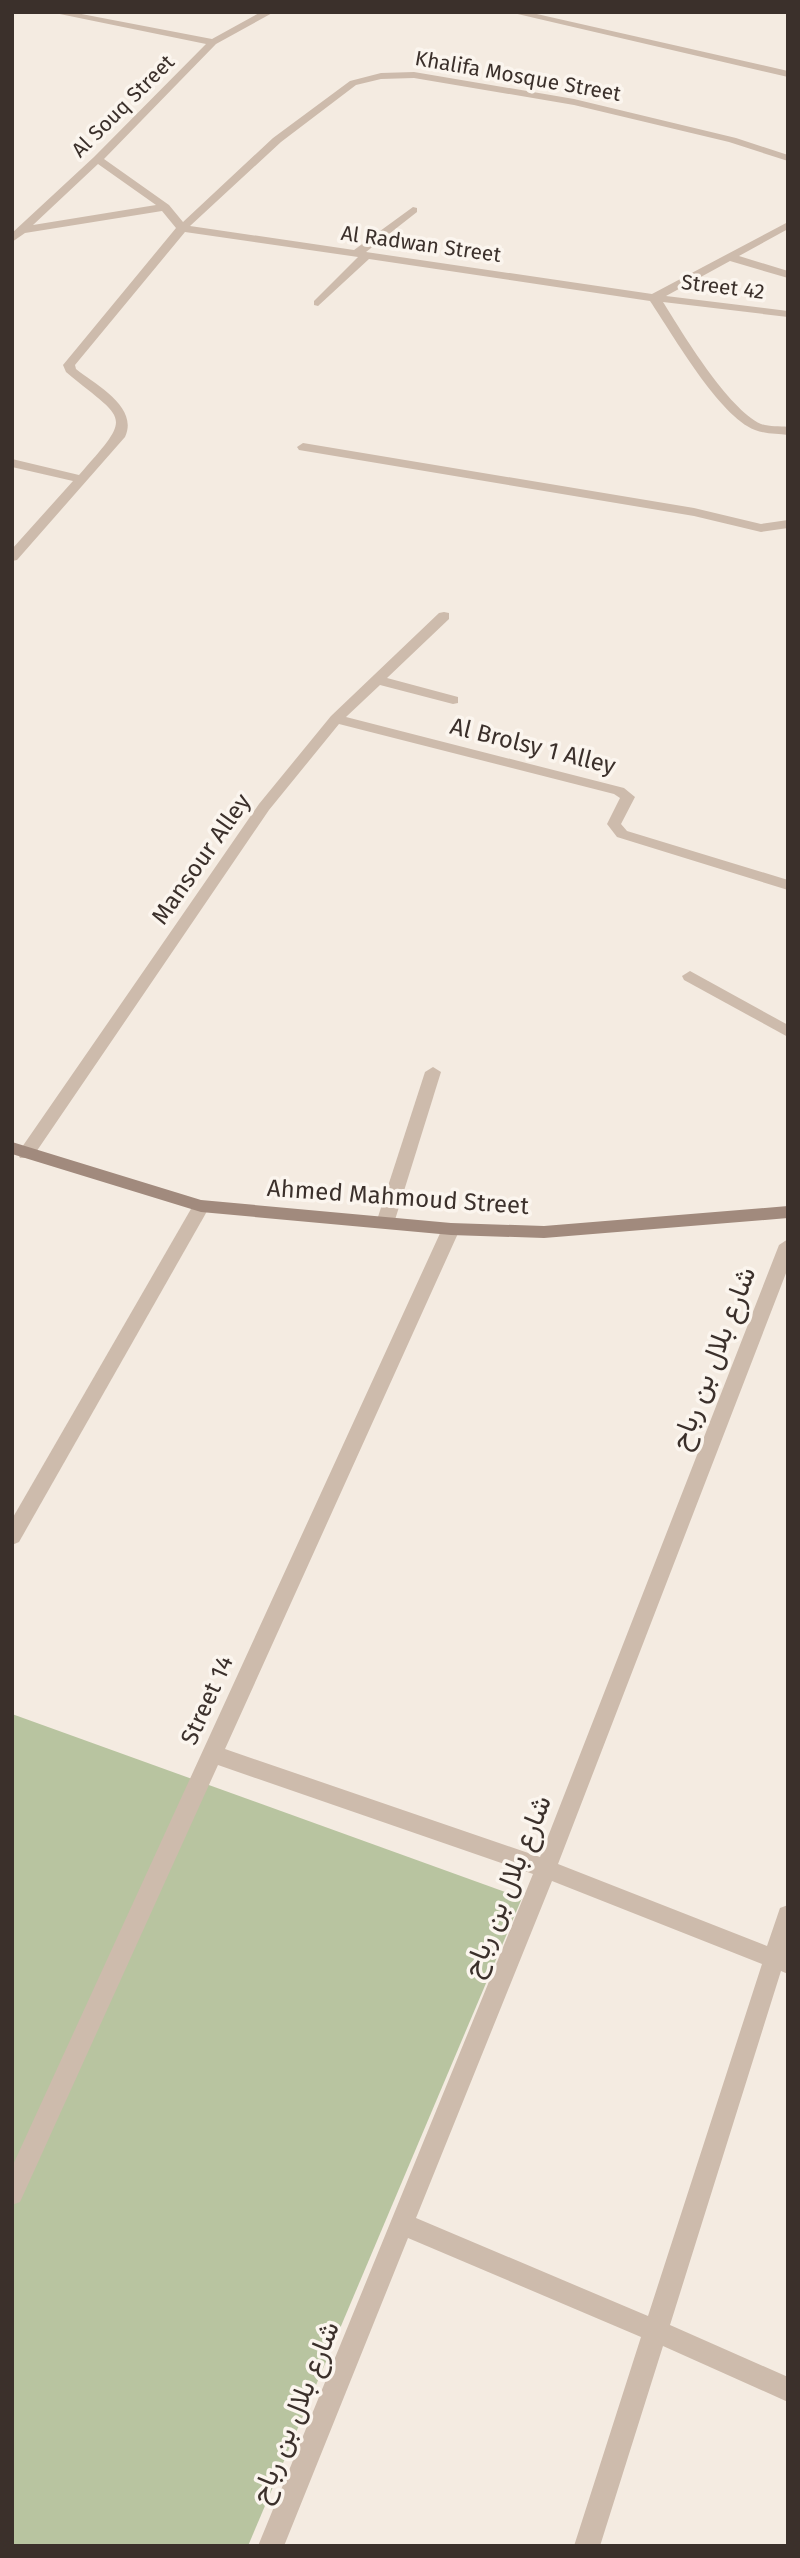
<svg xmlns="http://www.w3.org/2000/svg" width="800" height="2558" viewBox="0 0 800 2558" font-family="'Fira Sans',Vazirmatn,sans-serif">
<rect width="100%" height="100%" fill="#f4ebe1"/>
<polygon fill="#b8c4a0" points="12,1714 522,1898 248,2546 12,2546"/>
<g fill="none" stroke-linecap="round" stroke-linejoin="round">
<g fill="#cdbbac" fill-rule="evenodd">
<path d="M 50,12 L 71,12 L 212,39 L 261,12 L 274,12 L 216,44 L 104,159 L 169,205 L 183,222 L 273,138 L 350,81 L 381,73 L 414,72 L 574,99 L 736,138 L 788,155 L 788,161 L 729,142 L 574,105 L 414,78 L 381,79 L 356,85 L 281,142 L 190,226 L 354,250 L 413,207 L 417,208 L 417,212 L 366,252 L 652,294 L 788,222 L 788,229 L 739,256 L 788,271 L 788,278 L 730,261 L 666,296 L 788,311 L 788,317 L 663,302 C 683,334 728,409 761,424 C 769,427 779,426 788,427 L 788,435 C 778,434 765,434 755,430 C 719,416 673,335 650,301 L 369,259 L 318,306 L 314,305 L 314,301 L 358,257 L 185,232 L 75,365 L 76,369 C 96,385 139,407 125,437 L 17,560 L 12,561 L 12,549 L 73,481 L 12,467 L 12,459 L 79,475 C 134,413 126,422 66,372 L 63,365 L 176,228 L 162,211 L 25,233 L 12,242 L 12,233 L 94,157 L 206,44 ZM 98,164 L 156,205 L 33,225 Z"/>
<polygon points="509,12 528,12 788,71 788,77"/>
<polygon points="303,443 694,508 761,524 788,520 788,528 761,532 694,516 299,450 297,447"/>
<polygon points="444,612 449,613 449,619 387,678 458,697 458,703 453,704 380,685 346,717 624,788 635,797 621,824 627,831 788,880 788,890 617,837 607,824 620,798 614,794 339,724 269,810 32,1158 20,1158 18,1154 20,1150 259,804 331,716 439,613"/>
<polygon points="690,971 788,1025 788,1037 684,980 682,976"/>
<polygon points="433,1067 441,1072 394,1223 391,1227 379,1227 376,1223 425,1072"/>
<polygon points="201,1200 210,1206 19,1542 12,1545 12,1519 195,1202"/>
<path d="M 451,1223 L 460,1229 L 225,1749 L 540,1857 L 779,1245 L 788,1239 L 788,1268 L 558,1864 L 767,1946 L 780,1908 L 788,1905 L 788,1974 L 781,1971 L 670,2325 L 788,2377 L 788,2402 L 663,2346 L 600,2546 L 574,2546 L 641,2337 L 408,2238 L 284,2546 L 258,2546 L 533,1874 L 218,1765 L 20,2202 L 12,2205 L 12,2167 L 442,1229 ZM 552,1881 L 762,1964 L 648,2316 L 416,2218 Z"/>
</g>
<polygon fill="#a18a7d" fill-rule="evenodd" points="12,1142 201,1200 451,1223 544,1226 788,1206 788,1218 544,1238 451,1235 201,1212 12,1154"/>
</g>
<g text-anchor="middle" stroke-width="7" stroke-linejoin="round" paint-order="stroke">
<g font-size="21" fill="#3b302b" stroke="#fbf5ee">
<text transform="translate(518 76) rotate(10)" y="7">Khalifa Mosque Street</text>
<text transform="translate(123 106) rotate(-45)" y="7">Al Souq Street</text>
<text transform="translate(421 244) rotate(8)" y="7">Al Radwan Street</text>
<text transform="translate(723 287) rotate(7)" y="7">Street 42</text>
</g>
<g font-size="24" fill="#3b302b" stroke="#fbf5ee">
<text transform="translate(533 746) rotate(14)" y="8">Al Brolsy 1 Alley</text>
<text transform="translate(201 859) rotate(-55)" y="8">Mansour Alley</text>
<text transform="translate(398 1197) rotate(4)" y="8">Ahmed Mahmoud Street</text>
<text transform="translate(207 1700) rotate(-66)" y="8">Street 14</text>
</g>
<g font-size="28" fill="#3b302b" stroke="#fbf5ee">
<text transform="translate(712 1358) rotate(-69)" y="10">شارع بلال بن رباح</text>
<text transform="translate(506 1886) rotate(-68)" y="10">شارع بلال بن رباح</text>
<text transform="translate(294 2412) rotate(-68)" y="10">شارع بلال بن رباح</text>
</g>
</g>
<rect width="800" height="2558" fill="none" stroke="#3b302b" stroke-width="28"/>
</svg>
